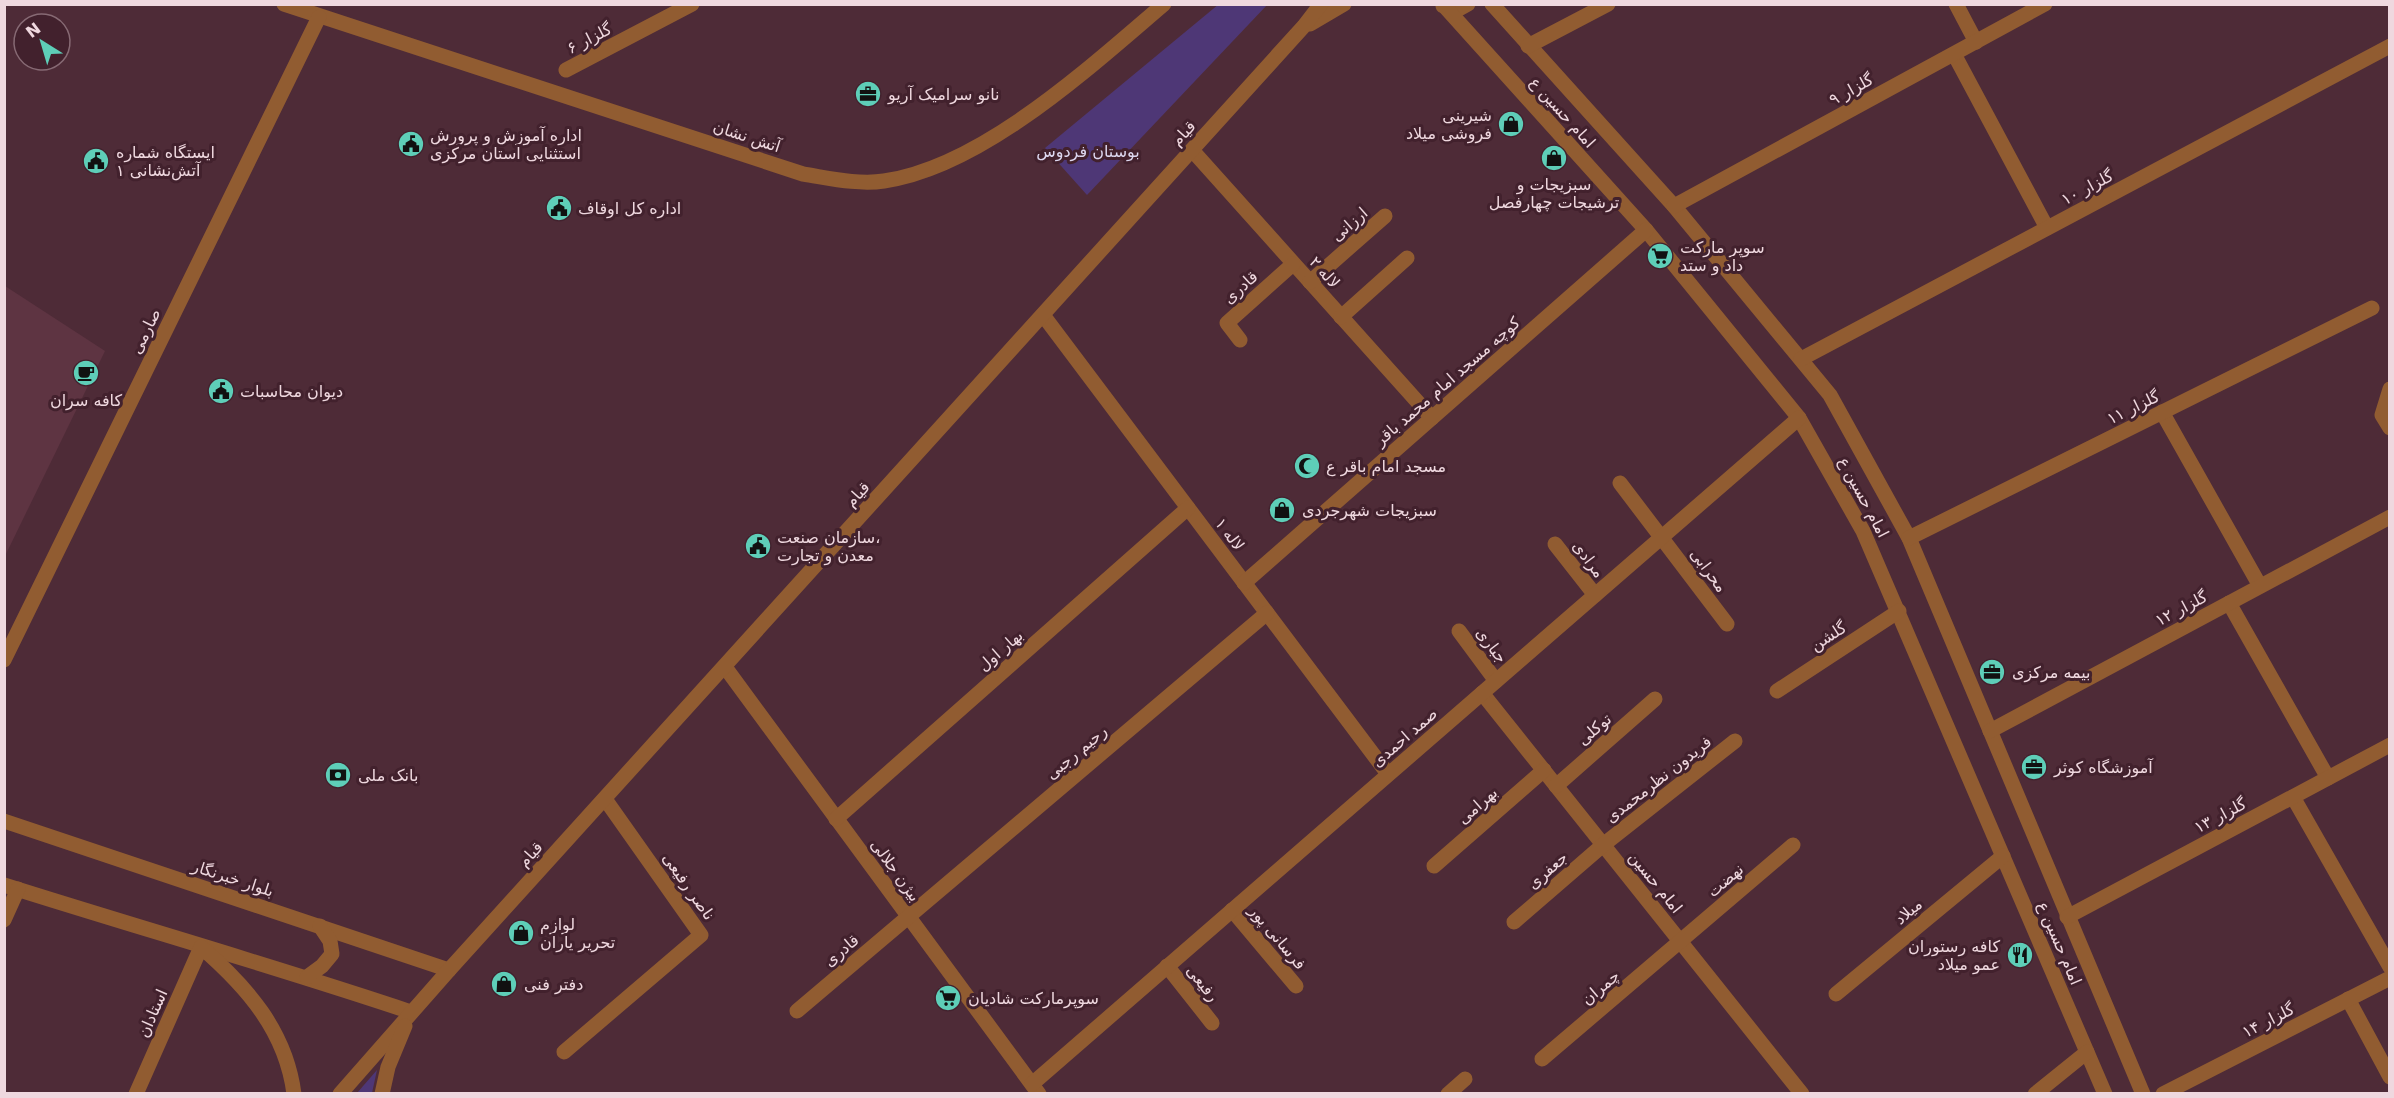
<svg xmlns="http://www.w3.org/2000/svg" width="2394" height="1098" viewBox="0 0 2394 1098" font-family="'DejaVu Sans',Cairo,sans-serif">
<rect width="100%" height="100%" fill="#4e2b37"/>
<polygon fill="#5e3442" points="5,286 105,351 5,556"/>
<g fill="#4e3776">
<polygon points="1219,4 1267,5 1087,195 1045,148"/>
<polygon points="377,1070 372,1093 357,1093"/>
</g>
<g fill="none" stroke-linecap="round" stroke-linejoin="round">
<g stroke="#915c31" stroke-width="15">
<path d="M 284,4 L 803,174 C 829,178 858,185 884,181 C 982,167 1090,67 1164,4"/>
<polyline points="1492,4 1674,206 1830,395 1909,538 2143,1094"/>
<polyline points="1956,4 1976,42"/>
<polyline points="1443,6 1459,9 1468,4"/>
<polyline points="1446,8 1646,230 1799,418 1863,531 2105,1094"/>
<polyline points="1310,24 1344,4"/>
<polyline points="1528,46 1608,4"/>
<polyline points="1954,54 2047,228"/>
<polyline points="566,70 692,4"/>
<polyline points="1192,150 1432,418"/>
<polyline points="1674,206 2045,4"/>
<polyline points="1310,282 1385,216"/>
<polyline points="1043,315 1388,774"/>
<polyline points="1341,317 1407,258"/>
<polyline points="1240,340 1227,323 1293,264"/>
<polyline points="1801,359 2390,46"/>
<polyline points="2390,389 2382,415 2390,428"/>
<polyline points="2162,412 2260,586"/>
<polyline points="1620,483 1727,624"/>
<polyline points="1909,538 2372,308"/>
<polyline points="1555,544 1595,595"/>
<polyline points="1244,583 1646,230"/>
<polyline points="2229,603 2328,778"/>
<polyline points="1459,631 1496,681"/>
<polyline points="4,660 319,17"/>
<polyline points="725,667 1039,1094"/>
<polyline points="1777,691 1899,611"/>
<polyline points="1482,693 1802,1094"/>
<polyline points="1990,731 2390,517"/>
<polyline points="1556,786 1655,699"/>
<polyline points="2293,797 2390,967"/>
<polyline points="836,819 1188,508"/>
<polyline points="4,821 449,970"/>
<polyline points="1434,866 1544,770"/>
<path d="M 4,885 C 140,928 277,967 411,1012"/>
<polyline points="1232,910 1296,986"/>
<polyline points="2067,917 2390,745"/>
<polyline points="4,920 18,889"/>
<polyline points="1514,922 1603,845 1735,741"/>
<polyline points="1167,966 1212,1023"/>
<polyline points="307,977 322,966 332,954 330,941 320,926"/>
<polyline points="1836,994 2003,856"/>
<polyline points="2348,999 2390,1077"/>
<polyline points="797,1011 1267,613"/>
<polyline points="564,1052 701,935 605,799"/>
<polyline points="1542,1059 1793,845"/>
<polyline points="1032,1084 1799,418"/>
<path d="M 136,1094 L 201,947 C 247,987 286,1031 294,1094"/>
<polyline points="340,1094 449,970 1304,26 1321,4"/>
<polyline points="382,1094 388,1067 405,1026"/>
<polyline points="1448,1094 1465,1079"/>
<polyline points="2035,1094 2087,1052"/>
<polyline points="2163,1094 2390,978"/>
</g>
</g>
<defs>
<g id="office-disc" transform="scale(1.35)"><circle r="9.5" fill="#5eceb8" stroke="#42212d"/><path d="M-6-3h4V-5.5h4V-3h4V5H-6ZM-1-4.5V-3h2v-1.5ZM-6 0V1H6V0Z" fill="#111"/></g>
<g id="shop-disc" transform="scale(1.35)"><circle r="9.5" fill="#5eceb8" stroke="#42212d"/><path d="M-5-2.5h2.3a2.7 3.5 0 0 1 5.4 0H5L5.5 6h-11ZM-1.5-2.5h3a1.5 2.3 0 0 0-3 0Z" fill="#111"/></g>
<g id="civic-disc" transform="scale(1.35)"><circle r="9.5" fill="#5eceb8" stroke="#42212d"/><path d="M-.6-6.5H3V-4.5H.6V-3L4-1V1h2V6H-6V1h2V-1L-.6-3ZM-1.2 2.5V6h2.4V2.5Z" fill="#111"/></g>
<g id="supermarket-disc" transform="scale(1.35)"><circle r="9.5" fill="#5eceb8" stroke="#42212d"/><path d="M-6-5.5h2.5l.6 2H6L4.5 2H-2.5L-4.4-4H-6ZM-1.5 3.2a1.3 1.3 0 1 0 .1 0ZM3 3.2a1.3 1.3 0 1 0 .1 0Z" fill="#111"/></g>
<g id="cafe-disc" transform="scale(1.35)"><circle r="9.5" fill="#5eceb8" stroke="#42212d"/><path d="M-5.5-4.5H6V0H3Q3 3.5 0 3.5H-2.5Q-5.5 3.5-5.5 0ZM3-3.2v2h1.7v-2ZM-6 4.5H4V6H-6Z" fill="#111"/></g>
<g id="mosque-disc" transform="scale(1.35)"><circle r="9.5" fill="#5eceb8" stroke="#42212d"/><path d="M3.5-4.9A6 6 0 1 0 3.5 4.9A5 5 0 1 1 3.5-4.9Z" fill="#111"/></g>
<g id="bank-disc" transform="scale(1.35)"><circle r="9.5" fill="#5eceb8" stroke="#42212d"/><path d="M-6-4H6V4H-6ZM0-2.3a2.3 2.3 0 1 0 0 4.6a2.3 2.3 0 1 0 0-4.6Z" fill="#111"/></g>
<g id="restaurant-disc" transform="scale(1.35)"><circle r="9.5" fill="#5eceb8" stroke="#42212d"/><path d="M-5-6h1v4h1v-4h1v4h1v-4h1v5L-1.5 .5V6h-2V.5L-5-1ZM5-6V6H3V1.5H1.5Q1.5-4 5-6Z" fill="#111"/></g>
</defs>
<g fill-rule="evenodd">
<use href="#office-disc" x="868" y="94"/>
<use href="#shop-disc" x="1511" y="124"/>
<use href="#civic-disc" x="411" y="144"/>
<use href="#shop-disc" x="1554" y="158"/>
<use href="#civic-disc" x="96" y="161"/>
<use href="#civic-disc" x="559" y="208"/>
<use href="#supermarket-disc" x="1660" y="256"/>
<use href="#cafe-disc" x="86" y="373"/>
<use href="#civic-disc" x="221" y="391"/>
<use href="#mosque-disc" x="1307" y="466"/>
<use href="#shop-disc" x="1282" y="510"/>
<use href="#civic-disc" x="758" y="546"/>
<use href="#office-disc" x="1992" y="672"/>
<use href="#office-disc" x="2034" y="767"/>
<use href="#bank-disc" x="338" y="775"/>
<use href="#shop-disc" x="521" y="933"/>
<use href="#restaurant-disc" x="2020" y="955"/>
<use href="#shop-disc" x="504" y="984"/>
<use href="#supermarket-disc" x="948" y="998"/>
</g>
<g text-anchor="middle" stroke-width="6" stroke-linejoin="round" paint-order="stroke">
<g font-size="16" fill="#efd8df" stroke="#42212d">
<text transform="translate(589 38) rotate(-27)" y="6">گلزار ۶</text>
<text transform="translate(1851 89) rotate(-29)" y="6">گلزار ۹</text>
<text transform="translate(1563 112) rotate(48)" y="6">امام حسین ع</text>
<text transform="translate(1183 133) rotate(-48)" y="6">قیام</text>
<text transform="translate(747 136) rotate(18)" y="6">آتش نشان</text>
<text transform="translate(2087 187) rotate(-28)" y="6">گلزار ۱۰</text>
<text transform="translate(1349 224) rotate(-41)" y="6">ارزانی</text>
<text transform="translate(1325 272) rotate(48)" y="6">لاله ۲</text>
<text transform="translate(1240 287) rotate(-42)" y="6">قادری</text>
<text transform="translate(145 331) rotate(-64)" y="6">صارمی</text>
<text transform="translate(1447 381) rotate(-41)" y="6">کوچه مسجد امام محمد باقر</text>
<text transform="translate(2133 407) rotate(-26)" y="6">گلزار ۱۱</text>
<text transform="translate(857 494) rotate(-48)" y="6">قیام</text>
<text transform="translate(1864 497) rotate(62)" y="6">امام حسین ع</text>
<text transform="translate(1230 534) rotate(53)" y="6">لاله ۱</text>
<text transform="translate(1589 559) rotate(53)" y="6">مرادی</text>
<text transform="translate(1709 570) rotate(53)" y="6">محرابی</text>
<text transform="translate(2181 608) rotate(-28)" y="6">گلزار ۱۲</text>
<text transform="translate(1828 636) rotate(-33)" y="6">گلشن</text>
<text transform="translate(1492 645) rotate(53)" y="6">جباری</text>
<text transform="translate(1000 650) rotate(-41)" y="6">بهار اول</text>
<text transform="translate(1594 729) rotate(-41)" y="6">توکلی</text>
<text transform="translate(1404 737) rotate(-41)" y="6">صمد احمدی</text>
<text transform="translate(1076 752) rotate(-40)" y="6">رحیم رجبی</text>
<text transform="translate(1658 779) rotate(-38)" y="6">فریدون نظرمحمدی</text>
<text transform="translate(1477 805) rotate(-41)" y="6">بهرامی</text>
<text transform="translate(2220 815) rotate(-28)" y="6">گلزار ۱۳</text>
<text transform="translate(530 854) rotate(-48)" y="6">قیام</text>
<text transform="translate(896 870) rotate(54)" y="6">بیژن جلالی</text>
<text transform="translate(1547 870) rotate(-41)" y="6">جعفری</text>
<text transform="translate(233 878) rotate(18)" y="6">بلوار خبرنگار</text>
<text transform="translate(1725 880) rotate(-41)" y="6">نهضت</text>
<text transform="translate(1656 882) rotate(51)" y="6">امام حسین</text>
<text transform="translate(689 886) rotate(55)" y="6">ناصر رفیعی</text>
<text transform="translate(1908 911) rotate(-40)" y="6">میلاد</text>
<text transform="translate(1278 937) rotate(50)" y="6">فرسانی پور</text>
<text transform="translate(2060 943) rotate(67)" y="6">امام حسین ع</text>
<text transform="translate(841 950) rotate(-40)" y="6">قادری</text>
<text transform="translate(1203 983) rotate(52)" y="6">رفیعی</text>
<text transform="translate(1600 987) rotate(-40)" y="6">چمران</text>
<text transform="translate(152 1013) rotate(-66)" y="6">استادان</text>
<text transform="translate(2268 1020) rotate(-27)" y="6">گلزار ۱۴</text>
</g>
<g font-size="16" fill="#efd8df" stroke="#42212d" text-anchor="start">
<text x="888" y="100">نانو سرامیک آریو</text>
<text x="1492" y="121" text-anchor="end">شیرینی<tspan x="1492" dy="18">فروشی میلاد</tspan></text>
<text x="430" y="141">اداره آموزش و پرورش<tspan x="430" dy="18">استثنایی استان مرکزی</tspan></text>
<text x="116" y="158">ایستگاه شماره<tspan x="116" dy="18">۱ آتش‌نشانی</tspan></text>
<text x="1554" y="190" text-anchor="middle">سبزیجات و<tspan x="1554" dy="18">ترشیجات چهارفصل</tspan></text>
<text x="578" y="214">اداره کل اوقاف</text>
<text x="1680" y="253">سوپر مارکت<tspan x="1680" dy="18">داد و ستد</tspan></text>
<text x="240" y="397">دیوان محاسبات</text>
<text x="86" y="406" text-anchor="middle">کافه سران</text>
<text x="1326" y="472">مسجد امام باقر ع</text>
<text x="1302" y="516">سبزیجات شهرجردی</text>
<text x="777" y="543">سازمان صنعت،<tspan x="777" dy="18">معدن و تجارت</tspan></text>
<text x="2012" y="678">بیمه مرکزی</text>
<text x="2054" y="773">آموزشگاه کوثر</text>
<text x="358" y="781">بانک ملی</text>
<text x="540" y="930">لوازم<tspan x="540" dy="18">تحریر یاران</tspan></text>
<text x="2000" y="952" text-anchor="end">کافه رستوران<tspan x="2000" dy="18">عمو میلاد</tspan></text>
<text x="524" y="990">دفتر فنی</text>
<text x="968" y="1004">سوپرمارکت شادیان</text>
</g>
<g font-size="16" fill="#ddd7ef" stroke="#42212d">
<text x="1088" y="157">بوستان فردوس</text>
</g>
</g>
<rect width="2394" height="1098" fill="none" stroke="#efd8df" stroke-width="12"/>
<g transform="translate(42 42) rotate(323)"><circle r="28" fill="#42212d" stroke="#876a74" stroke-width="1.5"/>
<path d="M0-4.5L10 22L0 15L-10 22Z" fill="#5eceb8"/>
<text y="-9" font-size="16" font-weight="bold" text-anchor="middle" fill="#efd8df">N</text>
</g>
</svg>
